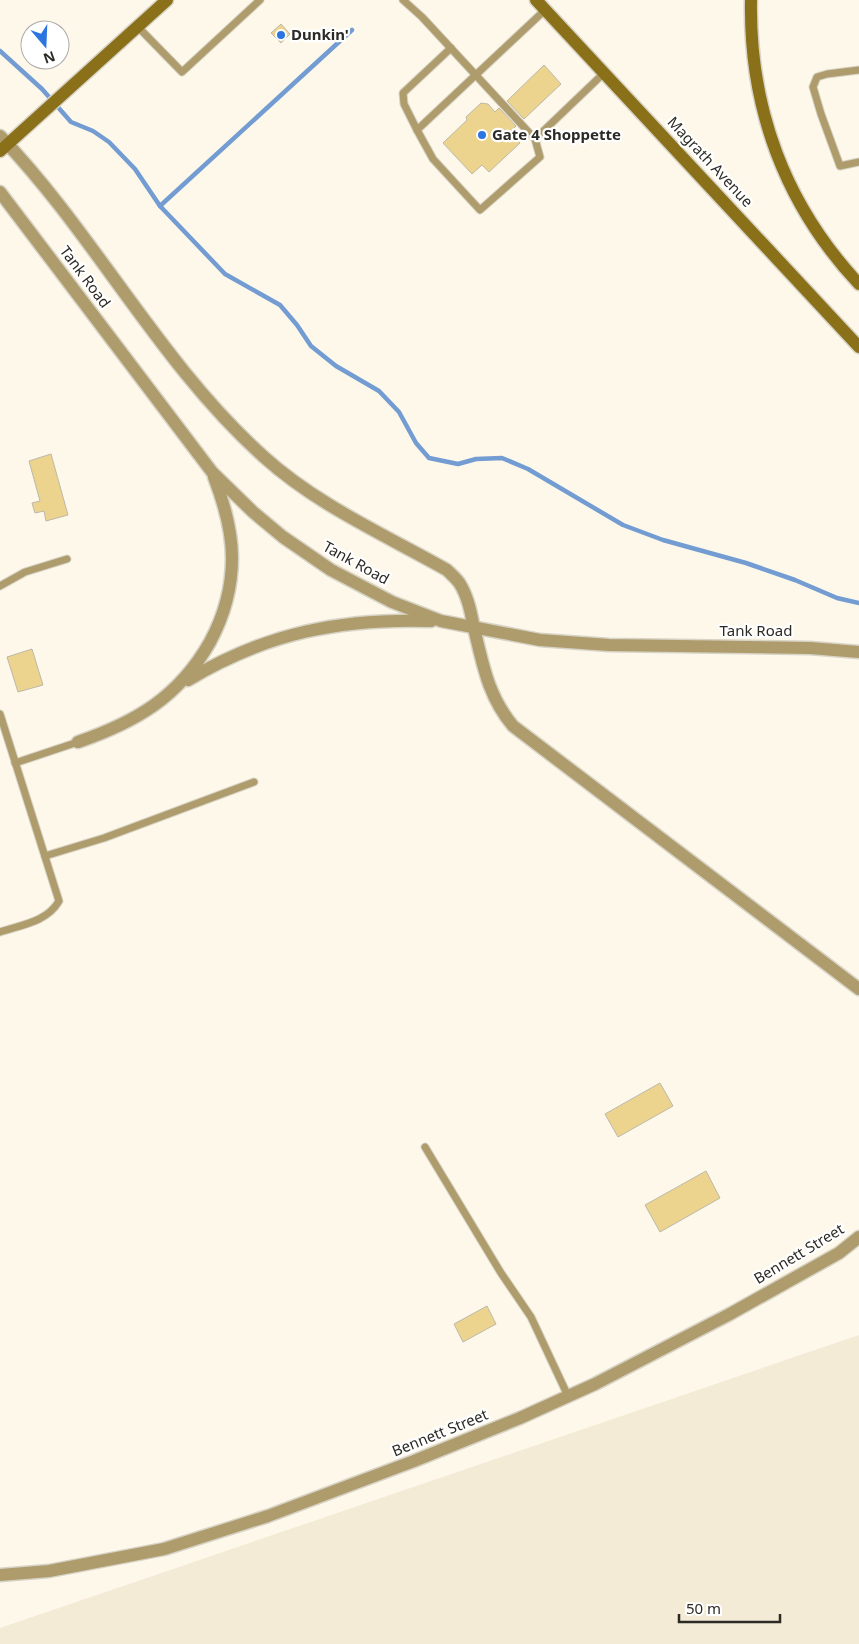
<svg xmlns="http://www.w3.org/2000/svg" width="859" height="1644" viewBox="0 0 859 1644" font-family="'Noto Sans',sans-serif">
<rect width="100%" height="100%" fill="#fdf8e9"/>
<polygon fill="#f3ebd5" points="859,1335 859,1644 0,1644 0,1628"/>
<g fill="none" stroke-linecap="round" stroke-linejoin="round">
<g stroke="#739cd3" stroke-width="4.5">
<polyline points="0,51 42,89 71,122 93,131 109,142 135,169 160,206 225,274 280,305 297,325 311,346 336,366 379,391 399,412 416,443 429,458 458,464 476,459 502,458 528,469 623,525 663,540 746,563 795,580 837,598 859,603"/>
<polyline points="160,206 352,30"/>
</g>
</g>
<g fill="#ecd48e" stroke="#bdb8aa">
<polygon points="281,24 290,34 281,43 271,33"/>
<polygon points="544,65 561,84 524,119 507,101"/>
<polygon points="481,103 488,104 495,112 499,108 516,126 510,132 520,143 489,172 482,165 472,174 443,143 467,120 466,117"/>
<polygon points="51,454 68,515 46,521 44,511 35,513 32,503 40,501 29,461"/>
<polygon points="32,649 43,685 18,692 7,657"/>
<polygon points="660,1083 673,1106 618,1137 605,1114"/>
<polygon points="706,1171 720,1198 660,1232 645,1205"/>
<polygon points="487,1306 496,1324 463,1342 454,1324"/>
</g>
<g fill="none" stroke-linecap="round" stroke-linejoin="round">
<g stroke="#d7d3c6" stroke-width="9">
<g id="lane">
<polyline points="403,0 422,17 535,139 604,73"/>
<polyline points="138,27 182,72 260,0"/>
<polyline points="859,70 827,74 817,77 813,87 821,114 840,166 859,162"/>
<polyline points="417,130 404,104 403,93 451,48"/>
<polyline points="535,139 540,157 480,210 433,159 417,130 545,10"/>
<polyline points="0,586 25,572 67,559"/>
<path d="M 0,714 L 59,901 C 47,922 21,925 0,932"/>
<polyline points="15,763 78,742"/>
<polyline points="45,856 104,838 254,782"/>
<polyline points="425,1147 501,1273 531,1317 568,1396"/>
</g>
</g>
<g stroke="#d7d3c6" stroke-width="15">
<g id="street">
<path d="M 0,136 C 96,236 160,364 264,457 C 317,505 385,535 447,570 C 451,574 457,579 460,584 C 468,597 471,613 474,628 C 483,665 488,696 513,726 L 859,989"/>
<polyline points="0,192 212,472 253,512 283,537 331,570 392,602 441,621 540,640 609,645 810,648 859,652"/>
<path d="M 188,680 C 266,633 341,618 431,621"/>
<path d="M 78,742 C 136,722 179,697 210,642 C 224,616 232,587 232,558 C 232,530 224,503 214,477"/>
<polyline points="0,1575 49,1571 164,1549 268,1516 414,1461 520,1418 595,1384 730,1314 839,1253 859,1237"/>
</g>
</g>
<g stroke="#d7d3c6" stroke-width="15">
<g id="secondary">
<polyline points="536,0 859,347"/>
<path d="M 751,0 C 749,108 785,205 859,284"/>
<polyline points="0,151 167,0"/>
</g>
</g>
<use href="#lane" stroke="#ae9c6c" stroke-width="7"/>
<use href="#street" stroke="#ae9c6c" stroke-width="12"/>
<use href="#secondary" stroke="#8b701a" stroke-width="12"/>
</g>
<g fill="#2c75e1" stroke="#fff" stroke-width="2">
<circle cx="281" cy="35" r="5"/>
<circle cx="482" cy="135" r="5"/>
</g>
<g text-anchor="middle" stroke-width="4.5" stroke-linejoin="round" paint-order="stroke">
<g font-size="15" font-weight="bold" fill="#2c2a24" stroke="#fff" text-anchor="start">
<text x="291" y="40">Dunkin'</text>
<text x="492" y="140">Gate 4 Shoppette</text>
</g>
<g font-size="15" fill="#2c2a24" stroke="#fff">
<text transform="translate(710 162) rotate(47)" y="5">Magrath Avenue</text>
<text transform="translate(85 277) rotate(53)" y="5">Tank Road</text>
<text transform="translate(356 563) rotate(29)" y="5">Tank Road</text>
<text x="756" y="636">Tank Road</text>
<text transform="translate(799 1254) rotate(-31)" y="5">Bennett Street</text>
<text transform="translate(440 1433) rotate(-22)" y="5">Bennett Street</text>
</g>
</g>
<g transform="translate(45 45) rotate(161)"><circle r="24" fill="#ffffff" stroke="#abaaa7"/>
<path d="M0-4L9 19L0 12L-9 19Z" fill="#2c75e1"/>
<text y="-8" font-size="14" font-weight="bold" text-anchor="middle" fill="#2c2a24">N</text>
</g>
<path d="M679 1614v8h101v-8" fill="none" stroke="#2c2a24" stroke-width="2.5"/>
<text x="686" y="1614" font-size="15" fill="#2c2a24" stroke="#ffffff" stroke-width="4" paint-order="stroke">50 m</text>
</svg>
